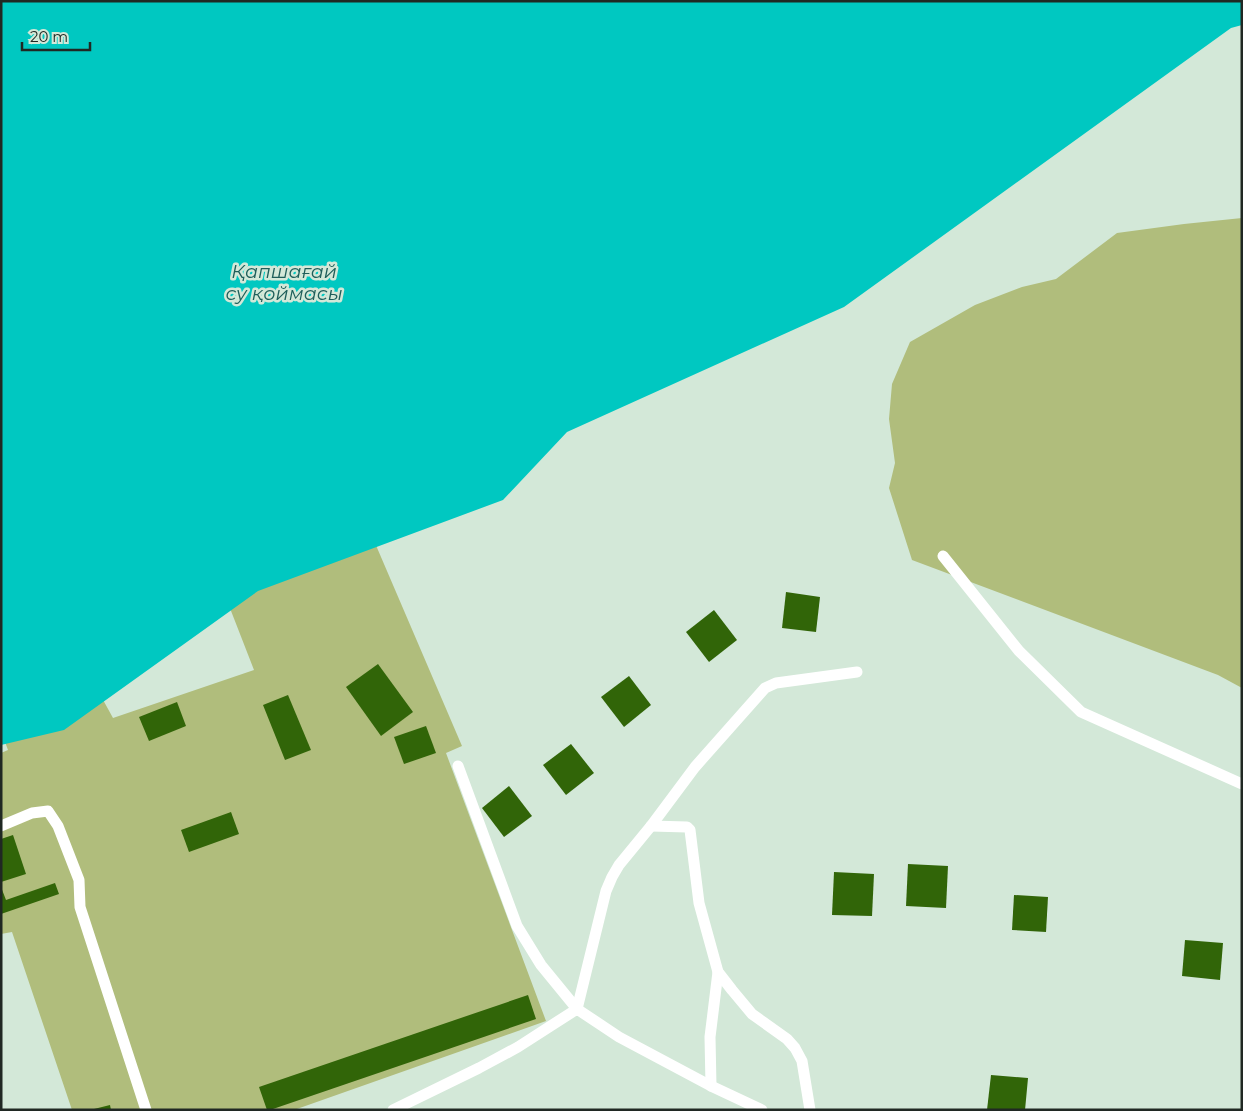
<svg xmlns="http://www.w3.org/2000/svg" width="1243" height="1111" viewBox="0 0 1243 1111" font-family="Montserrat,sans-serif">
<rect width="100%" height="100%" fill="#d3e8d8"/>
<g fill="#b0bd7c">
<polygon points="1242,218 1242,688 1218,675 912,560 889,488 895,463 889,419 892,384 910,342 975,305 1022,287 1056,279 1117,233 1184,224"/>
<polygon points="357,501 462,746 446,753 546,1021 294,1110 72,1110 12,932 1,934 1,753 8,750 2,734 102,698 113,718 254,670 219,580"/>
</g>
<polygon fill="#00c8c1" points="1,1 1242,1 1242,25 1231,28 844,307 567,432 503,500 258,591 64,730 1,745"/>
<g fill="#316508">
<polygon points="786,592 820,597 816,632 782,628"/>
<polygon points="714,610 737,640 709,662 686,632"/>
<polygon points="378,664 413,712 381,736 346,687"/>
<polygon points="629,676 651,705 624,727 601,697"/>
<polygon points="288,695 311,750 285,760 263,705"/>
<polygon points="177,702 186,726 149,741 139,717"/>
<polygon points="426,726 436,753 404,764 394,737"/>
<polygon points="571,744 594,773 566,795 543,765"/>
<polygon points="509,786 532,816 504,837 482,808"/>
<polygon points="231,812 239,834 189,852 181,830"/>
<polygon points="13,835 26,874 1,882 1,839"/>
<polygon points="908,864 948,866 946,908 906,906"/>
<polygon points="834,872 874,874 872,916 832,915"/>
<polygon points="55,883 59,894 1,914 1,887 6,900"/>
<polygon points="1014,895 1048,897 1046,932 1012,930"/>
<polygon points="1185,940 1223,943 1220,980 1182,976"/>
<polygon points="528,995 536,1019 270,1110 267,1110 259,1087"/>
<polygon points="991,1075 1028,1078 1025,1110 987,1110"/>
<polygon points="110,1105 111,1110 94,1110 94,1109"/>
</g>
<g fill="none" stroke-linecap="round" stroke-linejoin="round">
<g stroke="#fff" stroke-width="11">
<polyline points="943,556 1019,651 1081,712 1242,784"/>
<polyline points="458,766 517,926 541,965 577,1009"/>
<polyline points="1,826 32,813 48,811 58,826 79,880 80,907 146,1110"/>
<polyline points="651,826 687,827 690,830 699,903 718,972 732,990 752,1014 787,1039 795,1048 802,1061 810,1110"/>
<polyline points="577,1009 606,891 612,877 619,865 651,826 695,767 765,688 776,683 857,672"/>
<polyline points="711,1086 710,1037 718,972"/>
<polyline points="393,1110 479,1068 518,1047 577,1009 619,1037 711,1086 762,1110"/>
</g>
</g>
<g text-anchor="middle" stroke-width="5" stroke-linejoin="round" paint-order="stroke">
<g font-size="19" font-style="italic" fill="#1e5e5a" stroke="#d3e8d8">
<text x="284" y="278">Қапшағай<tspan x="284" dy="22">су қоймасы</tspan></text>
</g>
</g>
<rect width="1243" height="1111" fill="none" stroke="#202823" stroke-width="5"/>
<path d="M22 42v8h68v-8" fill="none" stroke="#202823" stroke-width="2.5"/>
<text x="30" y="42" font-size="15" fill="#202823" stroke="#d3e8d8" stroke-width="4" paint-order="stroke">20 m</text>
</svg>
